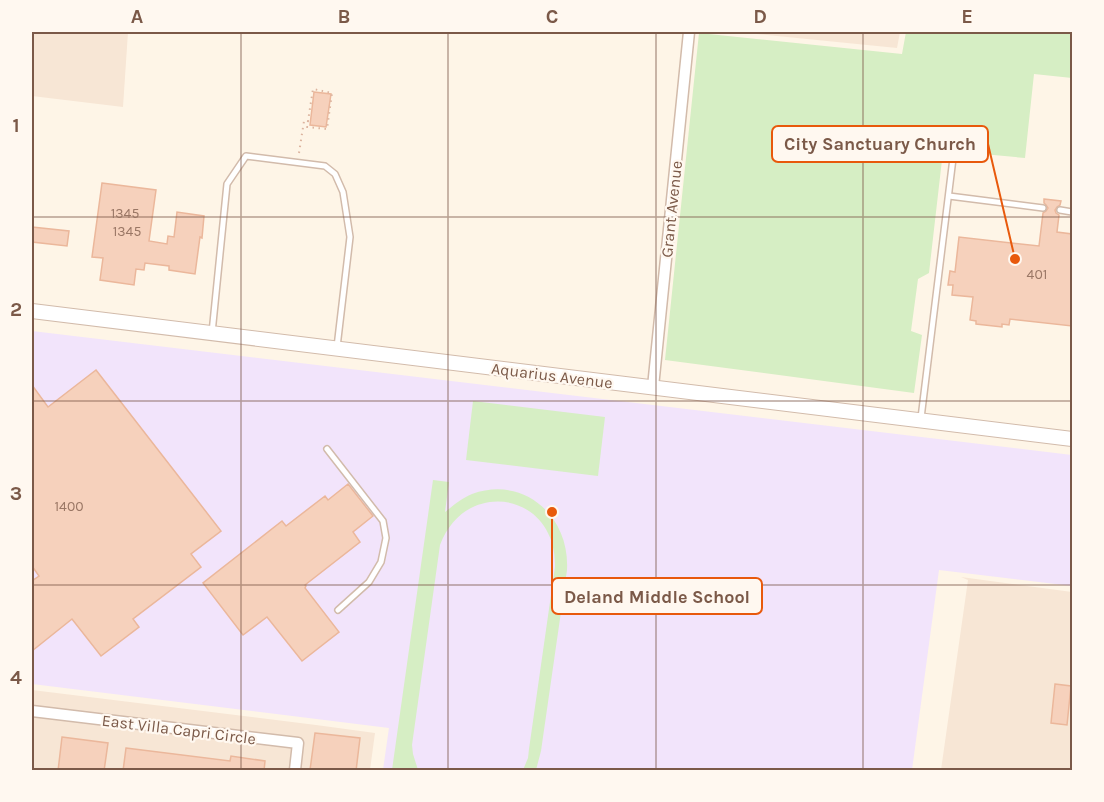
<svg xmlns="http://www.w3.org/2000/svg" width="1104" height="802" viewBox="0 0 1104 802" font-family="Karla,sans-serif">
<rect width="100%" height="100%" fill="#fef5e7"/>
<g fill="#f7e6d5">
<polygon points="32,32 128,32 123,107 32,96"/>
<polygon points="736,32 900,32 897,48"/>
<polygon points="961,577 1072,592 1072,770 941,770 968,580"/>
<polygon points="32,690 316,725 375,733 370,770 32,770"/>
</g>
<polygon fill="#f2e4fb" points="32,331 1072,455 1072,586 939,570 912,770 383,770 389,728 32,684"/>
<g fill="#d6eec4">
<polygon points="906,32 1072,32 1072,78 1034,74 1025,158 972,153 975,129 946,125 929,273 918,279 911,331 922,335 914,393 665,360 699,33 902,54"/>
<polygon points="473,401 605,417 598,476 466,460"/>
<path d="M 433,480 L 449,482 L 445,512 C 454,505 462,498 472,494 C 525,475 570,517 567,570 L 541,751 L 536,770 L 523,770 L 528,758 L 529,749 L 555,567 C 557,493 466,476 440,545 L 412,745 L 413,754 L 418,770 L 392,770 Z"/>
</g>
<g fill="#f6d1bc" stroke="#ebb79b" stroke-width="1.5">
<polygon points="314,92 331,94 326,127 310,125"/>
<polygon points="102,183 156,190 149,241 167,244 168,236 174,237 177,212 204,216 202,238 200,237 195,274 169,270 169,266 145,263 144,270 136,269 134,285 100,280 103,258 92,257"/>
<polygon points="1044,199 1061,201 1060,205 1057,207 1055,210 1056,213 1059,215 1057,232 1072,234 1072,326 1010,319 1009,325 1002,324 1002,327 976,324 976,321 970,320 973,297 952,295 953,285 948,285 950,271 955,272 959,237 1039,246 1043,213 1046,211 1048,208 1046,205 1044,203"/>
<polygon points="32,227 69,231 67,246 32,242"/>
<polygon points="96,370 221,531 191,554 201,567 133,619 139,627 101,656 72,619 32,651 32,581 39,576 32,566 32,385 48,407"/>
<polygon points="348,484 373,516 353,532 360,542 305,585 306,586 305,588 339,632 302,661 267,617 243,635 203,583 282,521 286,526 325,496 328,500"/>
<polygon points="1055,684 1071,686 1067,725 1051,723"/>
<polygon points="315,733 360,738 356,771 310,770"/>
<polygon points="62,737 108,743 104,771 58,771"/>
<polygon points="126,748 230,761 231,756 265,761 264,771 123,771"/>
</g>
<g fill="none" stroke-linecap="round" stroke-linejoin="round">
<g stroke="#d2bbab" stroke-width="8">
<g id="service">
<polyline points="949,196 1043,208"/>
<polyline points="1060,210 1072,212"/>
<polyline points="212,333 227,184 246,156 325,166 335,174 343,192 350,237 337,347"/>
<polyline points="921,418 956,134"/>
<polyline points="327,449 383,521 386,538 381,562 369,582 338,610"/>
</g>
</g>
<g stroke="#d2bbab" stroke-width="13">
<g id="minor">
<polyline points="653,387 689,32"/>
<polyline points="32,711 298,743 295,770"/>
</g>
</g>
<g stroke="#d2bbab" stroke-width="16">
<polyline id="tertiary" points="32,311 1072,439"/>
</g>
<polyline stroke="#dcb49f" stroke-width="2" stroke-dasharray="1.5 4.5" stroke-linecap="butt" points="299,153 304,121 308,121 307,127 327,129 332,93 313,89 308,121"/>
<use href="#service" stroke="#fff" stroke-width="5"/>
<use href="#minor" stroke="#fff" stroke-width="10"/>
<use href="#tertiary" stroke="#fff" stroke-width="14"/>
</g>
<path fill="none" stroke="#7b5948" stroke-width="1.5" stroke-opacity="0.55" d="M 241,32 L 241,770M 448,32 L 448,770M 656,32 L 656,770M 863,32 L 863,770M 32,217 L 1072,217M 32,401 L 1072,401M 32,585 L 1072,585"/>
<g text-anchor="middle" stroke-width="4.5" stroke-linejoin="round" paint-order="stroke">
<g font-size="14" fill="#9a7765">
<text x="125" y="218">1345</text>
<text x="127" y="236">1345</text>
<text x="1037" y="279">401</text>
<text x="69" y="511">1400</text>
</g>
<g font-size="16" fill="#7b5948" stroke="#fff8f0">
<text transform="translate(671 209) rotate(-84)" y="6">Grant Avenue</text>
<text transform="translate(552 375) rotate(7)" y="6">Aquarius Avenue</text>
<text transform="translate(179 729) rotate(7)" y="6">East Villa Capri Circle</text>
</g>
</g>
<path fill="none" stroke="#e8590c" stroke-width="2" d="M1015 259L988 144M552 512L552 596"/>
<g fill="#e8590c" stroke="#fff8f0" stroke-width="2">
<circle cx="1015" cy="259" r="6"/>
<circle cx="552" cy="512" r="6"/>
</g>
<g fill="#fff8f0" stroke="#e8590c" stroke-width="2">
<rect x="772" y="126" width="216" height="36" rx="6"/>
<rect x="552" y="578" width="210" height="36" rx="6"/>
</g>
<g font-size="18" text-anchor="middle" font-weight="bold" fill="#7b5948">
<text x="880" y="150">City Sanctuary Church</text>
<text x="657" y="603">Deland Middle School</text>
</g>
<rect width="1104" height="802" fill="none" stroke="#fff8f0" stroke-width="66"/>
<rect x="33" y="33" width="1038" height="736" fill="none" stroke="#7b5948" stroke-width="2"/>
<g font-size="20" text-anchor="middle" font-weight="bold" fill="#7b5948">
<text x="137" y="23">A</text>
<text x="344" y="23">B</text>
<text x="552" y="23">C</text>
<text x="760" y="23">D</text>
<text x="967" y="23">E</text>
<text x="16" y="132">1</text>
<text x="16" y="316">2</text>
<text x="16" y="500">3</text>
<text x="16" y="684">4</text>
</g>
</svg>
